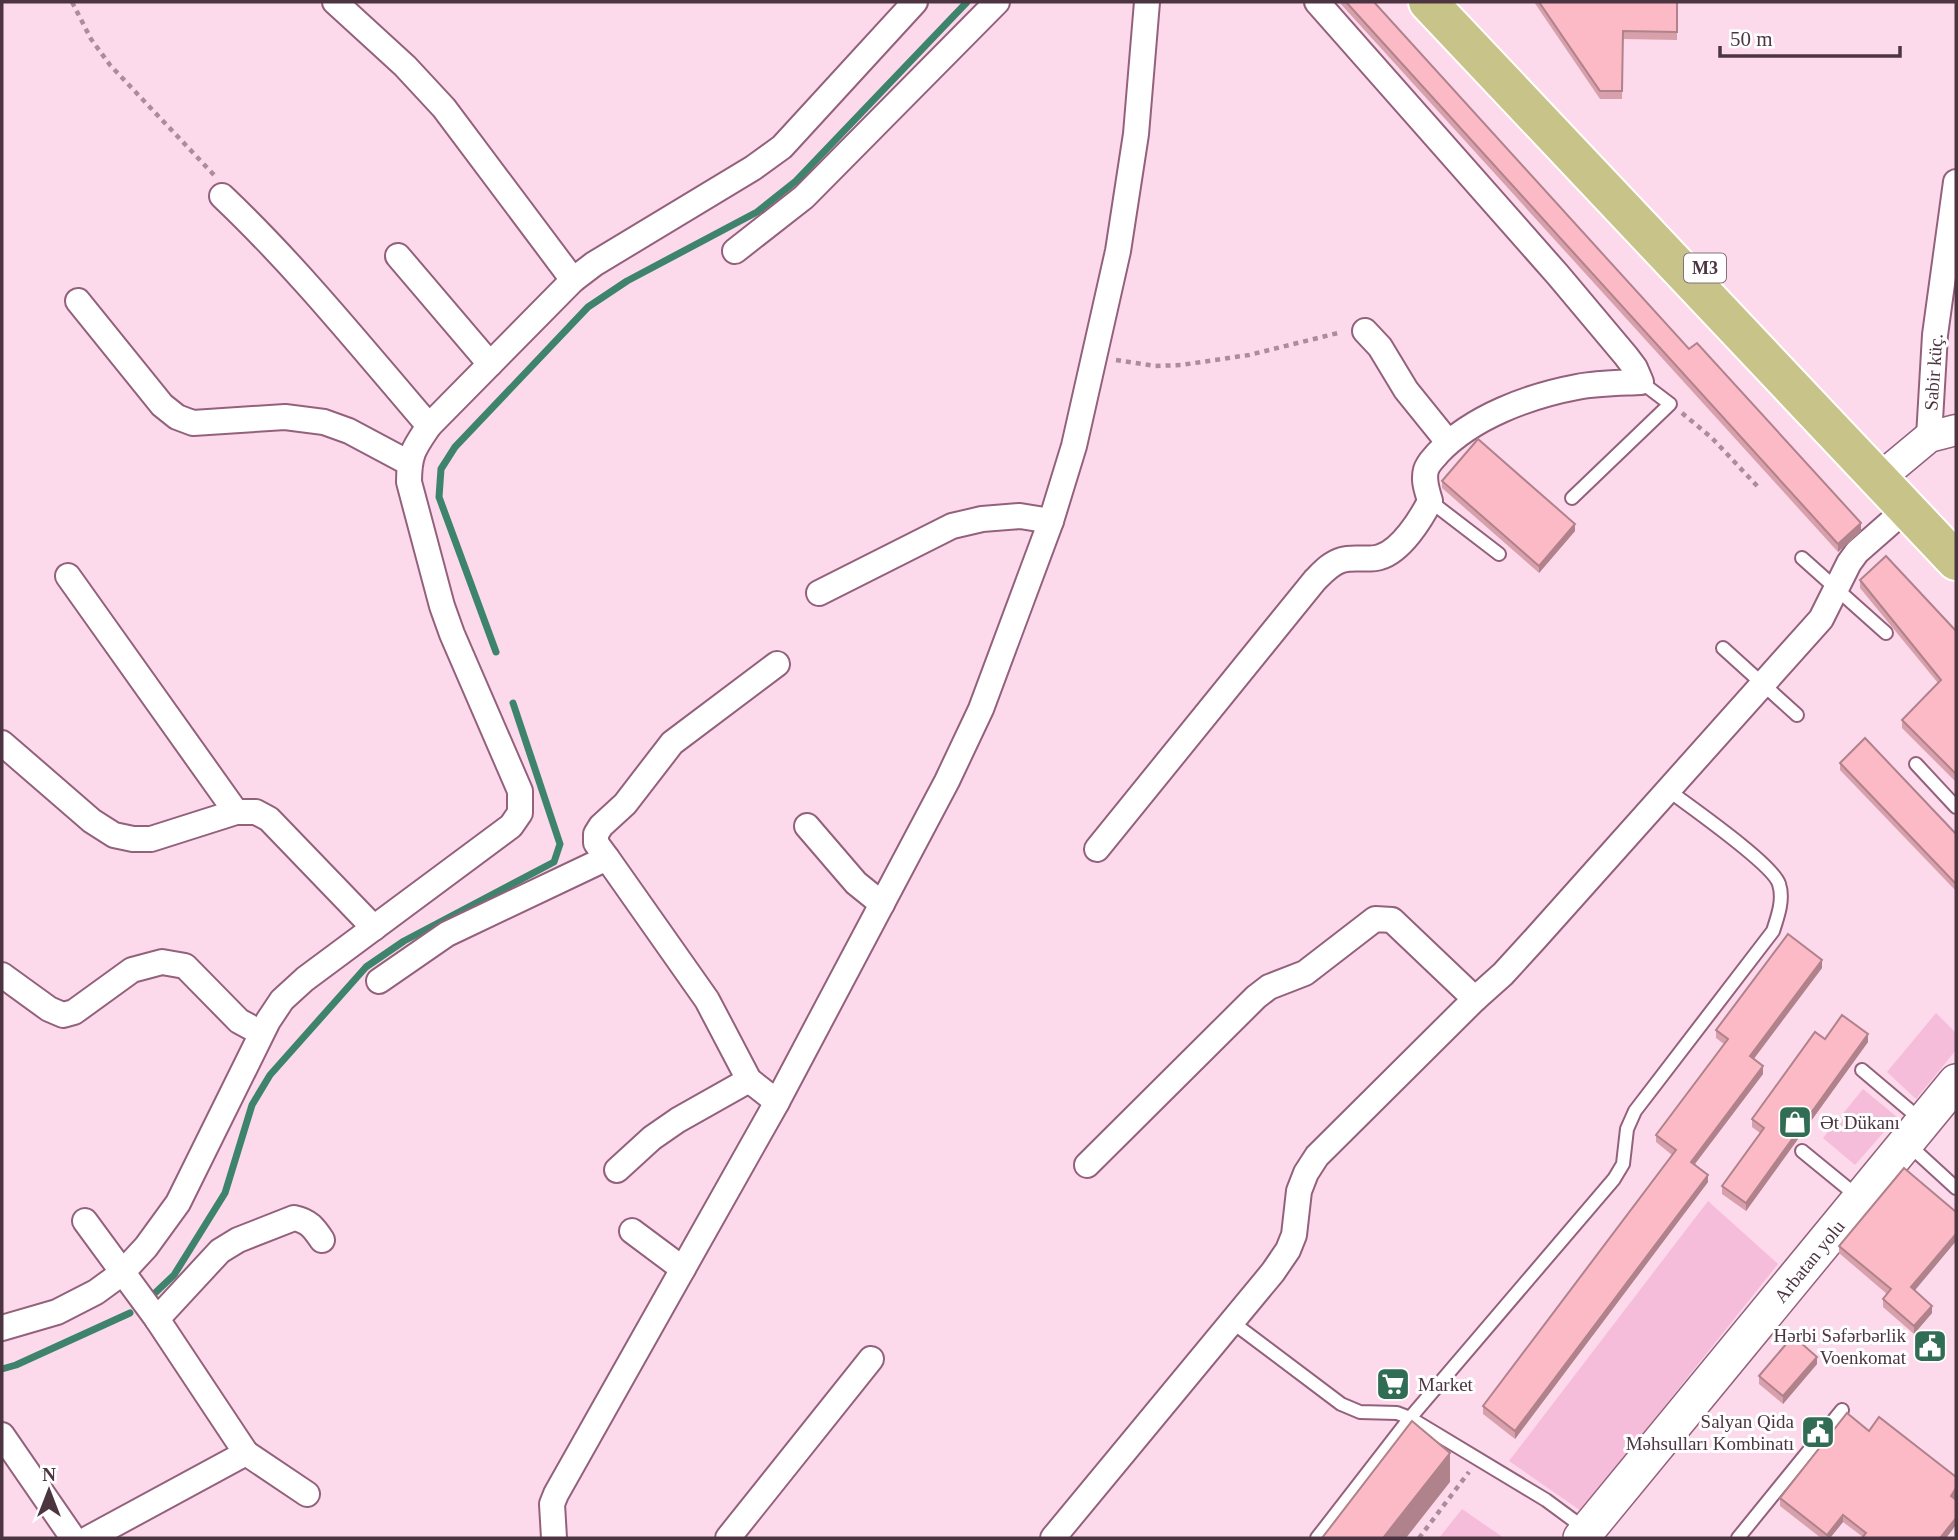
<svg xmlns="http://www.w3.org/2000/svg" width="1958" height="1540" viewBox="0 0 1958 1540" font-family="Georgia,serif">
<rect width="100%" height="100%" fill="#fdd9ec"/>
<g fill="#f6bddb">
<polygon points="1936,1013 1956,1033 1956,1050 1916,1099 1887,1072"/>
<polygon points="1863,1089 1897,1117 1855,1165 1823,1138"/>
<polygon points="1708,1201 1778,1264 1581,1511 1509,1461"/>
<polygon points="1462,1509 1504,1538 1439,1538"/>
</g>
<g fill="none" stroke-linecap="round" stroke-linejoin="round">
<g stroke="#3e846c" stroke-width="7">
<polyline points="496,652 439,497 441,469 455,447 588,307 627,281 757,212 796,181 967,2"/>
<polyline points="155,1293 174,1275 225,1193 252,1105 270,1075 366,967 404,941 554,862 560,844 513,703"/>
<polyline points="2,1369 16,1365 130,1313"/>
</g>
<g stroke="#94617d" stroke-width="16">
<g id="service">
<polyline points="1572,498 1670,404 1641,382"/>
<polyline points="1430,501 1499,554"/>
<polyline points="1802,558 1886,633"/>
<polyline points="1723,648 1797,715"/>
<polyline points="1916,764 1956,807"/>
<polyline points="1862,1070 1920,1119"/>
<polyline points="1909,1145 1956,1188"/>
<polyline points="1802,1151 1857,1196"/>
<polyline points="1232,1322 1341,1404 1360,1412 1397,1413 1410,1418 1546,1500 1584,1528"/>
<path d="M 1317,1538 L 1410,1418 L 1614,1179 L 1623,1164 L 1627,1129 L 1635,1111 L 1773,931 C 1778,916 1784,899 1779,884 C 1773,864 1689,806 1668,790"/>
<polyline points="1738,1538 1842,1410"/>
</g>
</g>
<g stroke="#94617d" stroke-width="28">
<g id="minor">
<polyline points="335,2 405,66 444,108 573,280"/>
<path d="M 222,196 C 297,267 362,348 429,426"/>
<polyline points="735,251 804,197 997,2"/>
<polyline points="398,256 490,364"/>
<polyline points="78,301 162,405 177,417 193,423 285,417 324,422 349,431 409,463"/>
<polyline points="1365,331 1380,347 1406,390 1448,442"/>
<polyline points="1929,437 1935,335 1956,182"/>
<polyline points="68,576 236,812"/>
<polyline points="819,593 952,526 982,519 1020,516 1051,521"/>
<polyline points="2,743 92,821 114,835 133,839 151,839 236,812 256,812 269,819 374,928"/>
<polyline points="807,826 856,883 882,904"/>
<path d="M 1097,849 L 1315,580 C 1323,572 1331,563 1342,560 C 1354,556 1368,561 1380,557 C 1401,551 1421,519 1430,501 C 1427,490 1423,481 1426,470 C 1428,463 1434,458 1438,453 C 1472,417 1529,396 1577,387 C 1597,383 1620,383 1641,382 L 1635,368 L 1626,356 L 1558,275 L 1317,2"/>
<polyline points="607,858 596,843 596,834 601,826 625,804 672,743 777,664"/>
<polyline points="2,975 49,1009 63,1015 74,1012 132,970 162,962 185,966 239,1021 261,1033"/>
<polyline points="379,981 447,934 607,858 707,1000 749,1080 777,1102"/>
<polyline points="1087,1165 1256,997 1269,987 1305,973 1375,919 1392,920 1475,999"/>
<polyline points="617,1170 652,1138 678,1120 749,1080"/>
<polyline points="85,1221 157,1319 246,1453 89,1538"/>
<polyline points="632,1231 683,1269"/>
<path d="M 157,1319 L 220,1251 L 238,1240 L 294,1218 C 309,1221 314,1228 322,1240"/>
<path d="M 2,1328 L 57,1312 L 96,1292 L 122,1273 L 146,1247 L 178,1203 L 268,1021 L 282,1000 L 305,979 L 511,826 L 520,813 L 520,791 L 452,634 L 442,606 L 409,482 C 409,454 414,448 429,426 L 573,280 L 594,264 L 753,168 L 782,147 L 915,2"/>
<polyline points="2,1435 73,1538"/>
<polyline points="246,1453 307,1494"/>
<polyline points="554,1538 552,1504 556,1494 777,1102 947,781 981,709 1051,521 1074,446 1118,251 1136,134 1147,2"/>
<polyline points="728,1538 871,1359"/>
<polyline points="1053,1538 1273,1272 1288,1250 1294,1235 1299,1191 1306,1173 1317,1156 1475,999 1503,974 1535,939 1821,619 1849,563 1857,552 1906,509"/>
</g>
</g>
<g stroke="#94617d" stroke-width="33">
<polyline id="tertiary" points="1893,467 1929,437 1956,430"/>
</g>
<g stroke="#94617d" stroke-width="38">
<polyline id="secondary" points="1581,1538 1956,1082"/>
</g>
<g stroke="#fff" stroke-width="42">
<polyline id="primary" points="1428,2 1956,561"/>
</g>
<g stroke="#aa8c9c" stroke-width="4.5" stroke-dasharray="5 5" stroke-linecap="butt">
<polyline points="72,2 91,39 110,65 215,176"/>
<polyline points="1116,360 1155,366 1181,365 1249,355 1342,332"/>
<polyline points="1682,413 1712,438 1759,488"/>
<polyline points="1419,1538 1469,1472"/>
</g>
<use href="#service" stroke="#fff" stroke-width="12"/>
<use href="#minor" stroke="#fff" stroke-width="24"/>
<use href="#tertiary" stroke="#fff" stroke-width="30"/>
<use href="#secondary" stroke="#fff" stroke-width="35"/>
<use href="#primary" stroke="#c7c389" stroke-width="38"/>
</g>
<g fill="#d8a0aa">
<polygon points="1339,2 1374,2 1689,349 1861,531 1838,552"/>
<polygon points="1534,2 1677,2 1677,40 1623,39 1622,99 1600,99"/>
<polygon points="1442,481 1575,531 1539,573 1442,488"/>
<polygon points="1860,580 1956,631 1956,782 1902,728 1902,720 1938,683 1860,588"/>
<polygon points="1840,763 1956,834 1956,891 1840,770"/>
<polygon points="1822,968 1753,1059 1763,1074 1695,1164 1708,1182 1515,1439 1483,1414 1483,1406 1672,1155 1656,1142 1656,1135 1724,1044 1716,1038 1716,1030"/>
<polygon points="1825,1039 1868,1042 1746,1211 1722,1194 1722,1186 1760,1133 1752,1127 1752,1119"/>
<polygon points="1956,1212 1956,1241 1914,1291 1932,1313 1914,1334 1883,1307 1883,1299 1887,1294 1839,1253 1839,1246"/>
<polygon points="1817,1364 1783,1404 1759,1384 1759,1376"/>
<polygon points="1780,1498 1954,1498 1956,1500 1956,1525 1946,1538 1862,1538 1863,1537 1843,1522 1830,1538 1821,1538 1780,1506"/>
</g>
<g fill="#b0828b">
<polygon points="1861,523 1861,531 1838,552 1838,544"/>
<polygon points="1575,524 1575,531 1539,573 1539,566"/>
<polygon points="1822,960 1822,968 1750,1064 1750,1056"/>
<polygon points="1868,1034 1868,1042 1746,1211 1746,1203"/>
<polygon points="1763,1066 1763,1074 1691,1169 1691,1162"/>
<polygon points="1708,1175 1708,1182 1515,1439 1515,1431"/>
<polygon points="1956,1234 1956,1241 1911,1295 1911,1287"/>
<polygon points="1932,1306 1932,1313 1914,1334 1914,1326"/>
<polygon points="1817,1357 1817,1364 1783,1404 1783,1396"/>
<polygon points="1450,1453 1450,1482 1406,1538 1383,1538"/>
<polygon points="1956,1488 1956,1496 1951,1503 1951,1496"/>
<polygon points="1843,1515 1843,1522 1830,1538 1827,1538 1827,1535"/>
<polygon points="1956,1518 1956,1525 1946,1538 1940,1538"/>
</g>
<g fill="#fbbac6" stroke="#b0828b" stroke-width="2">
<polygon points="1346,2 1374,2 1689,349 1697,343 1861,523 1838,544"/>
<polygon points="1539,2 1677,2 1677,32 1623,31 1622,91 1600,91"/>
<polygon points="1478,439 1575,524 1539,566 1442,481"/>
<polygon points="1886,556 1956,631 1956,774 1902,720 1941,680 1860,580"/>
<polygon points="1865,738 1956,834 1956,884 1840,763"/>
<polygon points="1788,934 1822,960 1750,1056 1763,1066 1691,1162 1708,1175 1515,1431 1483,1406 1676,1150 1656,1135 1728,1039 1716,1030"/>
<polygon points="1842,1015 1868,1034 1746,1203 1722,1186 1764,1128 1752,1119 1815,1032 1825,1039"/>
<polygon points="1904,1168 1956,1212 1956,1234 1911,1287 1932,1306 1914,1326 1883,1299 1891,1289 1839,1246"/>
<polygon points="1793,1336 1817,1357 1783,1396 1759,1376"/>
<polygon points="1847,1413 1869,1431 1879,1417 1956,1477 1956,1488 1951,1496 1956,1500 1956,1518 1940,1538 1862,1538 1866,1533 1843,1515 1827,1535 1780,1498"/>
<polygon points="1412,1421 1450,1453 1383,1538 1322,1538"/>
</g>
<defs>
<g id="shop-square" transform="scale(1.75)"><rect x="-9" y="-9" width="18" height="18" rx="4" fill="#316c55" stroke="#fff"/><path d="M-5-2.5h2.3a2.7 3.5 0 0 1 5.4 0H5L5.5 6h-11ZM-1.5-2.5h3a1.5 2.3 0 0 0-3 0Z" fill="#fff"/></g>
<g id="civic-square" transform="scale(1.75)"><rect x="-9" y="-9" width="18" height="18" rx="4" fill="#316c55" stroke="#fff"/><path d="M-.6-6.5H3V-4.5H.6V-3L4-1V1h2V6H-6V1h2V-1L-.6-3ZM-1.2 2.5V6h2.4V2.5Z" fill="#fff"/></g>
<g id="supermarket-square" transform="scale(1.75)"><rect x="-9" y="-9" width="18" height="18" rx="4" fill="#316c55" stroke="#fff"/><path d="M-6-5.5h2.5l.6 2H6L4.5 2H-2.5L-4.4-4H-6ZM-1.5 3.2a1.3 1.3 0 1 0 .1 0ZM3 3.2a1.3 1.3 0 1 0 .1 0Z" fill="#fff"/></g>
</defs>
<g fill-rule="evenodd">
<use href="#shop-square" x="1795" y="1122"/>
<use href="#civic-square" x="1930" y="1346"/>
<use href="#supermarket-square" x="1393" y="1384"/>
<use href="#civic-square" x="1818" y="1432"/>
</g>
<g text-anchor="middle" stroke-width="6" stroke-linejoin="round" paint-order="stroke">
<rect fill="#fff" stroke="#82727a" stroke-width="2" x="1684" y="253.5" width="42" height="29" rx="5"/>
<g font-size="18" font-weight="bold" fill="#4c3541">
<text x="1705" y="274">M3</text>
</g>
<g font-size="19" fill="#4c3541" stroke="#fff">
<text transform="translate(1933 372) rotate(-86)" y="7">Sabir küç.</text>
<text transform="translate(1809 1261) rotate(-51)" y="7">Arbatan yolu</text>
</g>
<g font-size="19" fill="#4c3541" stroke="#fff" text-anchor="start">
<text x="1820" y="1129">Ət Dükanı</text>
<text x="1906" y="1342" text-anchor="end">Hərbi Səfərbərlik<tspan x="1906" dy="22">Voenkomat</tspan></text>
<text x="1418" y="1391">Market</text>
<text x="1794" y="1428" text-anchor="end">Salyan Qida<tspan x="1794" dy="22">Məhsulları Kombinatı</tspan></text>
</g>
</g>
<rect width="1958" height="1540" fill="none" stroke="#4c3541" stroke-width="7"/>
<g transform="translate(49 1491)" stroke="#ffffff" stroke-width="5" paint-order="stroke">
<path d="M0-5L12 26L0 18L-12 26Z" fill="#4c3541"/>
<text y="-10" font-size="19" font-weight="bold" text-anchor="middle" fill="#4c3541">N</text>
</g>
<path d="M1720 46v10h180v-10" fill="none" stroke="#4c3541" stroke-width="3.5"/>
<text x="1730" y="46" font-size="21" fill="#4c3541" stroke="#ffffff" stroke-width="5" paint-order="stroke">50 m</text>
</svg>
